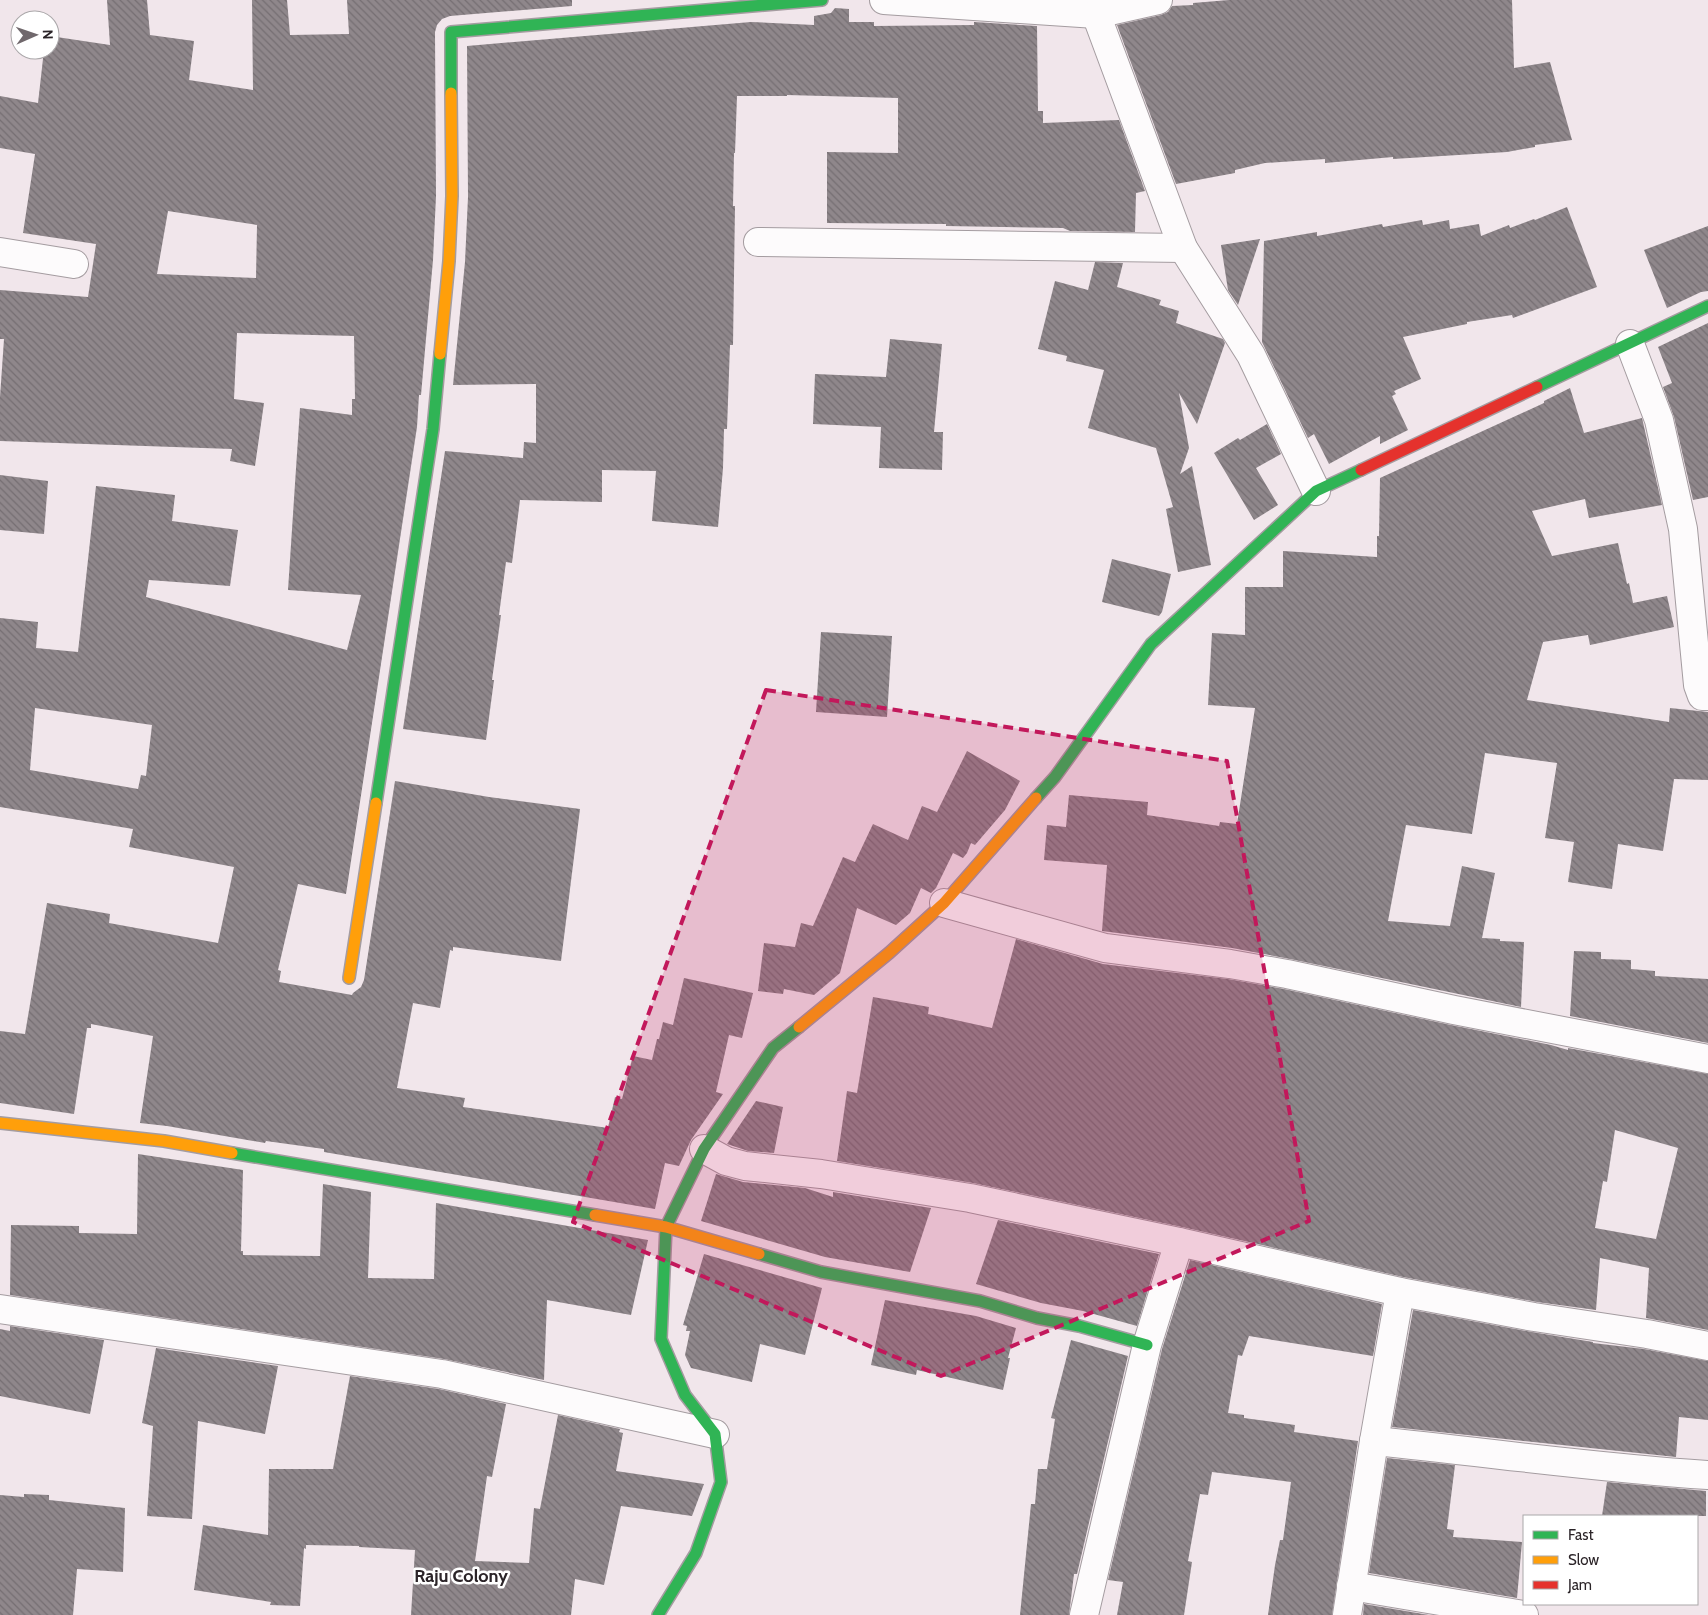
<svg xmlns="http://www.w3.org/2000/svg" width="1708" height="1615" viewBox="0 0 1708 1615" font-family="Cabin,sans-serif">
<defs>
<pattern id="building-back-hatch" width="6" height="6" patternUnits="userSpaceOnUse" patternTransform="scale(1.25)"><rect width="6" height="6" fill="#8f878b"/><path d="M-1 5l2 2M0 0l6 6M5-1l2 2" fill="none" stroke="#756e72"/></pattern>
</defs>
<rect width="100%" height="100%" fill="#f1e6eb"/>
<g fill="url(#building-back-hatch)" fill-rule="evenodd">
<path d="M 107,0 L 147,0 L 150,35 L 194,41 L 189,80 L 253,90 L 252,0 L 287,0 L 290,35 L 349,34 L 347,0 L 572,0 L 572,6 L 450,16 L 442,19 L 437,25 L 435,32 L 436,196 L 433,260 L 421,395 L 419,395 L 417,427 L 346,894 L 298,884 L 278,970 L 281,971 L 279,982 L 352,995 L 353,993 L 361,987 L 364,980 L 395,781 L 489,797 L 580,809 L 561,961 L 453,947 L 453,951 L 450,950 L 440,1008 L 413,1003 L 397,1088 L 465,1098 L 463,1107 L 608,1128 L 615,1097 L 622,1099 L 633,1056 L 652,1060 L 657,1039 L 659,1039 L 663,1022 L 673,1025 L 684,978 L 753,993 L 742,1038 L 729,1035 L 716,1092 L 723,1094 L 691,1140 L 679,1166 L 665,1163 L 655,1209 L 324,1152 L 324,1149 L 266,1141 L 265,1143 L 167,1126 L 140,1123 L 153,1036 L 91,1024 L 91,1028 L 87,1028 L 74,1114 L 0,1103 L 0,1031 L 25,1034 L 47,903 L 110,914 L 109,923 L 218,943 L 234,867 L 129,847 L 133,829 L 0,807 L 0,618 L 38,622 L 36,648 L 78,652 L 96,486 L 175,495 L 172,521 L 238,530 L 230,586 L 149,580 L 146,597 L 347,650 L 361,595 L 288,590 L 300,408 L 352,415 L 352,399 L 355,399 L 354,336 L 237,333 L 234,399 L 264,403 L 255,466 L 230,461 L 232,449 L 0,441 L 0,397 L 4,339 L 0,339 L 0,290 L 88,297 L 96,244 L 23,233 L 35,154 L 0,148 L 0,96 L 38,103 L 44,50 L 50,50 L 50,36 L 110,45 ZM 168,211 L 257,225 L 256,278 L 157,274 ZM 35,708 L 152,725 L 146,776 L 141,775 L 138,789 L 30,770 Z"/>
<polygon points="1229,0 1512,0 1514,68 1550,62 1572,140 1535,145 1535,147 1507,152 1393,159 1393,157 1325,163 1325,159 1265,163 1235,170 1235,173 1176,184 1117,25 1161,15 1168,12 1172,6 1193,5 1193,3"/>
<polygon points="835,8 849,9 849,22 874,22 874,26 974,25 974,22 1037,26 1038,111 1043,111 1043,123 1119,120 1145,191 1136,193 1135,232 1070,231 1063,228 946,226 946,224 827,223 827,152 898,153 898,98 787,95 787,96 737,96 735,153 734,153 733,206 735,206 733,345 730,345 727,429 724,429 723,468 718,527 652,521 656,471 602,470 602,502 520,500 512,563 506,562 499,615 501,615 492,680 494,680 486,740 403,729 445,451 523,458 524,442 536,443 536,384 453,385 465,262 468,197 467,46 751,22 814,25 814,16 831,13"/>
<polygon points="1567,207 1597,287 1513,318 1512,315 1467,322 1467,324 1403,337 1421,379 1394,391 1396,394 1392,396 1408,430 1380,444 1380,436 1329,464 1314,434 1308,438 1262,342 1264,241 1317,232 1317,236 1382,224 1383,227 1422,220 1423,225 1449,220 1450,229 1479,224 1481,236 1509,225 1510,228 1534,219 1535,220"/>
<polygon points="1708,226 1708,291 1701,292 1667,308 1644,250"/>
<polygon points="1260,239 1238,305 1228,290 1221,245"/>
<polygon points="1095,262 1123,263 1117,287 1161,300 1159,305 1179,311 1176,323 1223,339 1225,343 1197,424 1179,393 1189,448 1180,474 1192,466 1211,565 1178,572 1166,509 1173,507 1156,448 1088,428 1104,370 1066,361 1067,356 1038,349 1055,281 1088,290"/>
<polygon points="1708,323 1708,497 1693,500 1674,417 1663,387 1672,383 1658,347"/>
<polygon points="890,339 942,344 934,432 943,432 942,470 879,468 881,427 813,424 815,374 886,377"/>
<polygon points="1570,388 1584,433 1642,418 1662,505 1589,518 1585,499 1532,511 1552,556 1618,543 1627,584 1629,583 1633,603 1667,596 1674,627 1590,645 1588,635 1543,642 1527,700 1669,722 1670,708 1708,712 1708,780 1674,779 1663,851 1618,844 1612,889 1568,882 1574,842 1545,838 1557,763 1485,753 1472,834 1406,825 1388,921 1450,926 1462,866 1495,873 1482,938 1500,939 1500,941 1524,942 1521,1007 1290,959 1232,948 1102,931 1107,865 1044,860 1047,825 1066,827 1069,795 1148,802 1147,815 1219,826 1220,822 1237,824 1255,708 1208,705 1212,633 1245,635 1245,587 1283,587 1283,551 1377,557 1377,536 1379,536 1380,478 1544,403 1544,401"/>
<polygon points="1267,424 1281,454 1256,468 1278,505 1254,520 1214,453 1238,438 1240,440"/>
<polygon points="0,475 48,481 44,534 0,530"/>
<polygon points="1112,559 1171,574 1162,612 1159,616 1102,602"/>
<polygon points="821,632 892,636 887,717 816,712"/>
<polygon points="967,751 1020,781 1005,810 975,845 971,843 967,853 963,858 953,853 936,888 931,893 921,888 910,913 896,925 857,908 840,973 814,995 784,989 783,994 758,991 764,943 795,947 801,923 813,926 843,857 855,862 873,824 908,840 922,806 937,812"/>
<path d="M 1016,939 L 1103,964 L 1228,979 L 1284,989 L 1451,1025 L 1551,1045 L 1568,1050 L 1568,1048 L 1708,1074 L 1708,1330 L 1646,1318 L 1649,1268 L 1600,1258 L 1596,1310 L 1537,1302 L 1403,1277 L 1182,1227 L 973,1183 L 837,1161 L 847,1091 L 857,1093 L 873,997 L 929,1007 L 928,1014 L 992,1028 ZM 1615,1130 L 1678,1148 L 1656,1239 L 1595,1228 L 1603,1181 L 1607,1182 Z"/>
<polygon points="1574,951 1601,952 1601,959 1631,960 1631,969 1655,971 1655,976 1708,979 1708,1043 1570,1016"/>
<polygon points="756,1101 783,1107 774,1153 748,1151 727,1144"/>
<polygon points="138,1154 243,1170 241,1251 243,1251 243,1255 320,1256 323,1184 371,1192 368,1278 434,1279 436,1203 648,1240 631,1315 547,1300 544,1380 444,1359 10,1295 11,1225 79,1226 79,1233 137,1234"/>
<polygon points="716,1174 743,1182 805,1188 833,1197 833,1192 931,1208 910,1272 825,1257 701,1221"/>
<polygon points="998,1220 1159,1254 1137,1326 1083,1311 1041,1303 976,1284"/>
<polygon points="704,1254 822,1288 805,1355 760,1344 752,1382 691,1368 685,1355 690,1331 686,1331 687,1326 683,1325"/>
<polygon points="1190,1260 1382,1304 1373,1356 1249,1336 1242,1356 1238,1355 1228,1413 1244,1415 1244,1418 1295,1425 1294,1432 1358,1441 1332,1615 1268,1615 1275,1565 1280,1540 1283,1540 1291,1482 1212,1472 1208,1495 1200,1494 1188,1561 1192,1562 1184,1615 1117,1615 1123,1582 1108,1580 1162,1349"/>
<polygon points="885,1300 976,1316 1016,1328 1008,1358 1010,1358 1003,1390 917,1370 916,1375 871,1365"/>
<polygon points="1413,1310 1532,1332 1593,1342 1593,1343 1644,1349 1708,1361 1708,1420 1679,1417 1676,1457 1392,1427"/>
<polygon points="10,1326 104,1340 90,1414 0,1396 0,1329 10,1331"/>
<polygon points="1071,1340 1128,1356 1077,1574 1074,1574 1069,1615 1020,1615 1031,1504 1035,1504 1038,1469 1047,1469 1055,1419 1051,1418"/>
<polygon points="156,1348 278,1366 265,1434 198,1421 192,1519 147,1516 153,1426 142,1423"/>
<polygon points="350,1376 439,1389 506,1404 492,1477 487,1476 475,1561 529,1563 534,1508 540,1509 558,1415 620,1429 619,1432 623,1433 616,1471 704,1484 692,1516 621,1506 604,1585 575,1579 571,1615 411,1615 415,1550 359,1547 359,1546 306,1545 306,1549 304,1548 300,1606 270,1605 271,1602 194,1590 203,1525 268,1535 269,1469 333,1469"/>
<polygon points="1387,1458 1455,1465 1447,1529 1454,1530 1453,1537 1522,1542 1517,1598 1369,1573"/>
<polygon points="1607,1482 1706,1491 1706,1516 1602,1516"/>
<polygon points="24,1494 49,1495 49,1500 125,1508 123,1572 77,1569 73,1615 0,1615 0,1495 24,1497"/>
<polygon points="1364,1604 1429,1615 1363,1615"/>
</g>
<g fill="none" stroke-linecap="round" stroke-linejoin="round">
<g stroke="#a49ca0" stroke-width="30">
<g id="street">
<polyline points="884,0 1096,14"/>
<polyline points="1158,0 1096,14 1183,248 1251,355 1316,491"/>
<polyline points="758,242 1183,248"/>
<polyline points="0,252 74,264"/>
<polyline points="1630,344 1659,420 1683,529 1698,685 1702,696 1708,696"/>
<polyline points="944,903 1105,948 1230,964 1287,974 1454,1010 1708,1059"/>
<polyline points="704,1149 726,1161 745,1166 821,1174 970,1198 1179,1242 1400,1292 1534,1317 1647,1334 1708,1346"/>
<polyline points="0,1309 442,1374 715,1434"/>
<path d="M 1374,1441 C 1486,1452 1596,1468 1708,1475"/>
<polyline points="1351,1586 1524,1615"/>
<polyline points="1084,1615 1147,1345 1179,1242"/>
<polyline points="1347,1615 1374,1441 1400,1292"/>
</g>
</g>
<g stroke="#a49ca0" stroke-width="14">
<g id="fast">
<polyline points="451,93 451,32 822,0"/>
<polyline points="1537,387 1708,306"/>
<polyline points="1036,798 1055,777 1151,644 1316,491 1361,470"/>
<polyline points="376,803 433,429 440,354"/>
<polyline points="232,1153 595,1215"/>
<polyline points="759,1254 821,1272 980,1301 1037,1318 1079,1326 1147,1345"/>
<polyline points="658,1615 696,1553 721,1482 715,1434 685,1395 661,1339 666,1227 704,1149 773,1048 799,1027"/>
</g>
</g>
<g stroke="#a49ca0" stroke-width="14">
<g id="slow">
<polyline points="440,354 449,261 452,196 451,93"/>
<polyline points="349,978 376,803"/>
<polyline points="799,1027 889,953 944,903 1036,798"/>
<polyline points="0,1123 164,1141 232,1153"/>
<polyline points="595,1215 666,1227 759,1254"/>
</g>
</g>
<g stroke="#a49ca0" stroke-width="14">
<polyline id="jam" points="1361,470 1537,387"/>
</g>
<use href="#street" stroke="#fdfbfc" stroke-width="28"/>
<use href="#fast" stroke="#30b455" stroke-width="11"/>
<use href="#slow" stroke="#ff9f0a" stroke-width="11"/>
<use href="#jam" stroke="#e5322d" stroke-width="11"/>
</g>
<path fill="#c2185b" fill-opacity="0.2" stroke="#c2185b" stroke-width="4" stroke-dasharray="10 6" stroke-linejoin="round" d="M 766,690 L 1227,761 L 1309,1221 L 941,1376 L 573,1222 Z"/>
<g text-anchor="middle" stroke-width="5" stroke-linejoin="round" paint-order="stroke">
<g font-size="18" font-weight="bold" fill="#2b2428" stroke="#fff">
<text x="461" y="1582">Raju Colony</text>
</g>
</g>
<rect x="1523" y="1515" width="175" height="90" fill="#ffffff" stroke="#aaa7a9"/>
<rect x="1533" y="1531" width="25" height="8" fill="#30b455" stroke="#aaa7a9"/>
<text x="1568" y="1540" font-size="15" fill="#2b2428">Fast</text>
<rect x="1533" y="1556" width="25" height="8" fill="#ff9f0a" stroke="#aaa7a9"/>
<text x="1568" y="1565" font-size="15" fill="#2b2428">Slow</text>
<rect x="1533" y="1581" width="25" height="8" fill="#e5322d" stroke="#aaa7a9"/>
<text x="1568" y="1590" font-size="15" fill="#2b2428">Jam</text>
<g transform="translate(35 35) rotate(88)"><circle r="24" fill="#ffffff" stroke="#aaa7a9"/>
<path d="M0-4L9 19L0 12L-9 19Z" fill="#70686c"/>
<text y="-8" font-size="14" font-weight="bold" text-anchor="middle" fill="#2b2428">N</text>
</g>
</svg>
